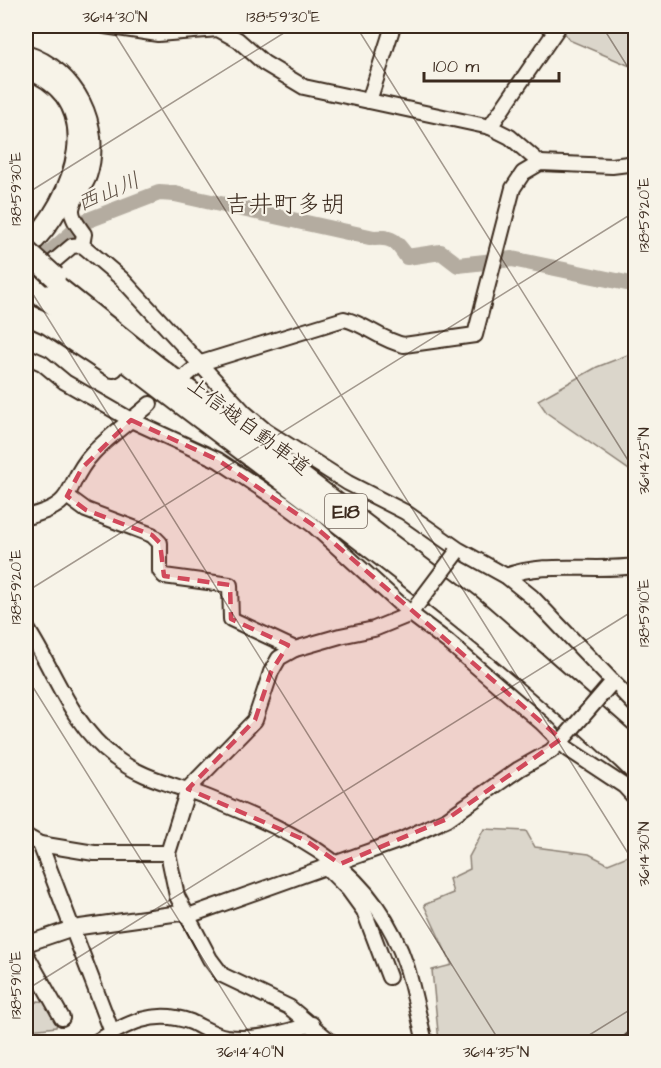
<svg xmlns="http://www.w3.org/2000/svg" width="661" height="1068" viewBox="0 0 661 1068" font-family="'Architects Daughter','Klee One',sans-serif">
<rect width="100%" height="100%" fill="#f7f3e8"/>
<filter id="ink" filterUnits="userSpaceOnUse"><feTurbulence type="fractalNoise" baseFrequency=".0167" numOctaves="2"/><feDisplacementMap in="SourceGraphic" scale="12" xChannelSelector="R" yChannelSelector="G"/><feConvolveMatrix kernelMatrix="1 2 1 2 8 2 1 2 1" color-interpolation-filters="sRGB"/></filter>
<g filter="url(#ink)">
<g fill="#dbd6cb" stroke="#8b8074" stroke-width="1.5">
<polygon points="561,26 635,26 635,68 569,40"/>
<polygon points="635,352 635,474 547,413 538,400 597,367"/>
<polygon points="484,829 526,831 535,847 589,854 608,864 635,853 635,1029 622,1042 439,1042 432,970 452,965 424,905 453,893 449,879 470,869 469,857"/>
<polygon points="38,1001 46,1002 57,1022 56,1027 31,1030 26,1034 26,1008"/>
</g>
<g fill="none" stroke-linecap="round" stroke-linejoin="round">
<path stroke="#b4aca0" stroke-width="16" d="M 26,273 L 86,221 L 159,193 L 175,194 L 374,238 C 392,236 397,242 407,257 L 441,252 L 458,265 L 512,259 L 636,285"/>
<g stroke="#3b2a1e" stroke-width="18">
<g id="minor">
<polyline points="105,26 158,34 218,29 238,40 264,63 304,87 490,127 510,137 540,163"/>
<path d="M 26,53 C 77,69 105,126 89,176 C 86,187 73,198 72,209 C 71,218 79,227 84,234 L 82,245 L 122,279 L 244,412 L 266,431 L 348,483 L 405,512 L 459,550 L 506,576 L 532,597 L 636,706"/>
<polyline points="369,101 393,26"/>
<polyline points="490,127 557,29 548,26"/>
<polyline points="26,285 72,246 82,245"/>
<polyline points="26,356 42,363 65,382 131,420 218,460 283,503 313,525 411,614 448,642 542,723 568,749 624,786 636,799"/>
<path d="M 187,375 L 201,363 L 344,319 C 366,324 382,341 404,345 L 475,335 L 513,188 L 523,173 L 540,163 L 612,166 L 636,163"/>
<polyline points="67,496 86,510 152,535 160,543 160,571 164,576 230,585 231,619 295,649"/>
<path d="M 26,517 C 81,504 62,486 93,453 C 110,435 132,420 150,404"/>
<path d="M 506,576 C 546,561 593,572 636,566"/>
<path d="M 26,627 C 55,671 71,725 114,757 C 142,779 177,785 209,798 C 300,835 374,867 407,968 C 414,992 419,1018 425,1042"/>
<polyline points="26,836 40,844 112,1032"/>
<polyline points="40,844 94,853 168,853"/>
<polyline points="326,867 348,889 364,911 389,977"/>
<polyline points="26,944 73,928 180,913 188,916 401,840 447,819 519,769 551,751 565,737"/>
<polyline points="26,954 62,1018"/>
<path d="M 96,1042 C 126,1024 154,1008 191,1022 C 202,1027 214,1035 226,1037 C 255,1041 285,1033 312,1024"/>
<polyline points="331,1042 289,1007 222,975 210,959 177,896 168,853 188,789 255,720 271,672 279,658 295,649 340,636 374,629 411,614 414,609"/>
<polyline points="630,1042 636,1037"/>
</g>
</g>
<g stroke="#3b2a1e" stroke-width="24">
<g id="highway">
<path d="M 26,68 C 113,99 77,200 26,248"/>
<polyline points="50,281 154,364 471,606 636,750"/>
<path d="M 39,293 C 237,453 452,594 636,771"/>
<polyline points="26,314 48,324 113,367"/>
</g>
</g>
<use href="#minor" stroke="#f7f3e8" stroke-width="14"/>
<use href="#highway" stroke="#f7f3e8" stroke-width="20"/>
<g stroke="#3b2a1e" stroke-width="18" stroke-linecap="butt">
<g id="minor-bridge">
<polyline points="417,605 456,553"/>
<polyline points="565,737 609,686"/>
</g>
</g>
<g stroke="#3b2a1e" stroke-width="24" stroke-linecap="butt">
<g id="highway-bridge">
<polyline points="26,251 55,277"/>
<polyline points="26,281 39,293"/>
</g>
</g>
<use href="#minor-bridge" stroke="#f7f3e8" stroke-width="14"/>
<use href="#highway-bridge" stroke="#f7f3e8" stroke-width="20"/>
</g>
</g>
<path fill="#d1495b" fill-opacity="0.2" stroke="#d1495b" stroke-width="4.5" stroke-dasharray="12 8" stroke-linejoin="round" d="M 131,420 L 218,460 L 313,525 L 561,739 L 447,819 L 340,864 L 305,840 L 188,789 L 255,720 L 271,672 L 288,645 L 231,619 L 230,585 L 164,576 L 160,543 L 152,535 L 86,510 L 67,496 L 82,468 Z"/>
<path fill="none" stroke="#3b2a1e" stroke-width="1.5" stroke-opacity="0.45" d="M 110,26 L 636,866M 356,26 L 636,473M 602,26 L 636,80M 26,194 L 295,26M 26,283 L 500,1042M 26,592 L 636,211M 26,676 L 255,1042M 26,990 L 636,609M 578,1042 L 636,1006"/>
<g text-anchor="middle" stroke-width="4.5" stroke-linejoin="round" paint-order="stroke">
<rect fill="#f7f3e8" stroke="#73665b" stroke-width="1.5" x="325" y="494" width="42" height="34" rx="4.5"/>
<g font-size="20" font-weight="bold" fill="#3b2a1e">
<text x="346" y="518">E18</text>
</g>
<g font-size="21" fill="#3b2a1e" stroke="#f7f3e8">
<text transform="translate(249 426) rotate(37)" y="7">上信越自動車道</text>
</g>
<g font-size="22" font-style="italic" fill="#5f5145" stroke="#f7f3e8">
<text transform="translate(108 191) rotate(-23)" y="8">西山川</text>
</g>
<g font-size="24" fill="#3b2a1e" stroke="#f7f3e8">
<text x="285" y="212">吉井町多胡</text>
</g>
</g>
<rect width="661" height="1068" fill="none" stroke="#f7f3e8" stroke-width="66"/>
<path d="M424 72v9h135v-9" fill="none" stroke="#3b2a1e" stroke-width="3"/>
<text x="433" y="72" font-size="18" fill="#3b2a1e" stroke="#f7f3e8" stroke-width="4.5" paint-order="stroke">100 m</text>
<rect x="33" y="33" width="595" height="1002" fill="none" stroke="#3b2a1e" stroke-width="2"/>
<g font-size="15" text-anchor="middle" fill="#3b2a1e">
<text x="115" y="22">36°14'30"N</text>
<text x="283" y="22">138°59'30"E</text>
<text transform="translate(16 189) rotate(-90)" y="5">138°59'30"E</text>
<text transform="translate(644 215) rotate(-90)" y="5">138°59'20"E</text>
<text transform="translate(644 461) rotate(-90)" y="5">36°14'25"N</text>
<text transform="translate(16 587) rotate(-90)" y="5">138°59'20"E</text>
<text transform="translate(644 613) rotate(-90)" y="5">138°59'10"E</text>
<text transform="translate(644 854) rotate(-90)" y="5">36°14'30"N</text>
<text transform="translate(16 985) rotate(-90)" y="5">138°59'10"E</text>
<text x="250" y="1057">36°14'40"N</text>
<text x="496" y="1057">36°14'35"N</text>
</g>
</svg>
